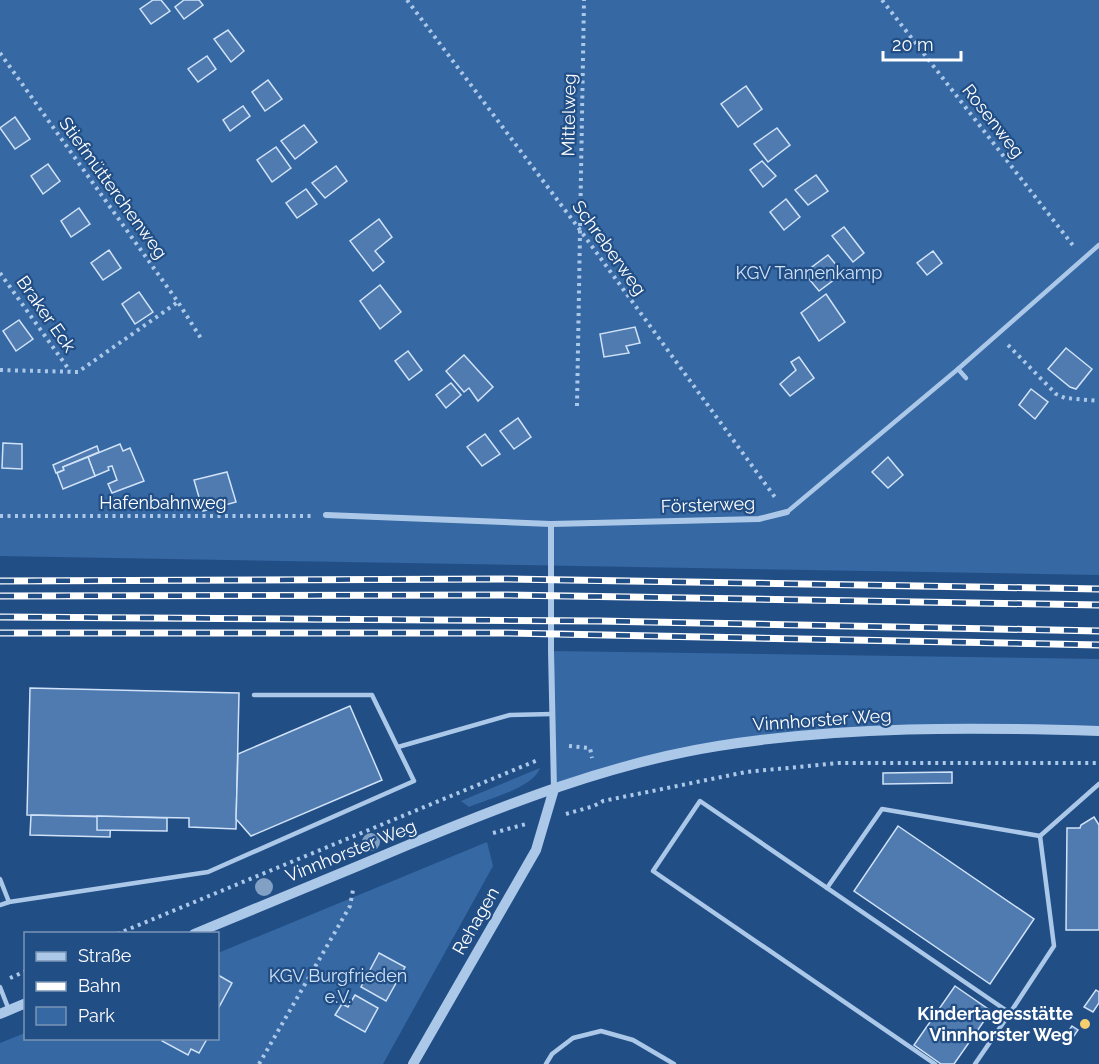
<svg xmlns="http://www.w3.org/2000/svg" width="1099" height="1064" viewBox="0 0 1099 1064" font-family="Raleway,sans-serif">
<rect width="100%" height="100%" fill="#224e86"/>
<g fill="#3668a3">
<polygon points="0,0 1099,0 1099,575 0,556"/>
<polygon points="551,651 1099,659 1099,731 944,730 716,746 554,789"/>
<path d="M 540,768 C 533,788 488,799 469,807 L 461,801 Z"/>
<polygon points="487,842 493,866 383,1064 0,1064 0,1043 25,1033 26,1038 218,1038 218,953"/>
</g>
<g fill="#4f7bb0" stroke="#d0e2f7" stroke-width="1.5">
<polygon points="153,0 161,0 170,11 151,24 140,9"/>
<polygon points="184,0 199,0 203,5 184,19 175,7"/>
<polygon points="228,30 244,51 231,62 214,39"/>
<polygon points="207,56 216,69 198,82 188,69"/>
<polygon points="268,80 282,99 265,111 252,92"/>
<polygon points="746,86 762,109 738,127 721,104"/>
<polygon points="243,106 250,116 230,131 223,120"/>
<polygon points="15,117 30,139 15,149 0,128"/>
<polygon points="304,125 317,142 295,159 281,141"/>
<polygon points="777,128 790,145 768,162 754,144"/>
<polygon points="276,147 291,168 272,182 257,160"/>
<polygon points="762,161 776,176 763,187 750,170"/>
<polygon points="48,164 60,181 43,194 31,176"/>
<polygon points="336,166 347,181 325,198 312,183"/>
<polygon points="816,175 828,191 808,205 795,190"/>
<polygon points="306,189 317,204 297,218 286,203"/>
<polygon points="786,199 800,217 784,230 770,212"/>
<polygon points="79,208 90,224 71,237 61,221"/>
<polygon points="379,219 392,237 375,251 384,262 373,271 350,241"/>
<polygon points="844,227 864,253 853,262 832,236"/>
<polygon points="109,250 121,268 103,280 91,263"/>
<polygon points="933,251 942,263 927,275 917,263"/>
<polygon points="828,255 843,273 819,291 804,273"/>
<polygon points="380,285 401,312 380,329 360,301"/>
<polygon points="139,292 153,312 135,324 122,304"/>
<polygon points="826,294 845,322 819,341 801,313"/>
<polygon points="19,320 33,339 16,351 3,331"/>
<polygon points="635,327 640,343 626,346 629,353 604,357 600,334"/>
<polygon points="1066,348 1092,369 1076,389 1070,387 1048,369"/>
<polygon points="408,351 422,370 409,380 395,361"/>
<polygon points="464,355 493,387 478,401 469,388 464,392 446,371"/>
<polygon points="799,357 814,378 790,396 780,384 796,370 791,362"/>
<polygon points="451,383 461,395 446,408 436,395"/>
<polygon points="1031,389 1048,402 1035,419 1019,405"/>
<polygon points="518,418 531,437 514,449 500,431"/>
<polygon points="485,434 500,454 482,466 467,447"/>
<polygon points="3,443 22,444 22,469 2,468"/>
<polygon points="120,444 123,451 130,448 144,481 112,493 108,484 117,480 112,466 108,467 109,470 95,476 88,457"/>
<polygon points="97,446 99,452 63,467 64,470 56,473 53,465"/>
<polygon points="88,457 95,476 63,489 57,473 64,470 63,467"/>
<polygon points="888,457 903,475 888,488 872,472"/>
<polygon points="227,472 236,502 203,511 194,480"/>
<polygon points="30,688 239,693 236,829 189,827 189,818 27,815"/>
<polygon points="350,706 382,780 251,836 236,819 238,754"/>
<polygon points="952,772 952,783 883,784 883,773"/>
<polygon points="31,815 111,817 110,837 30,835"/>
<polygon points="97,816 167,818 167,831 97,830"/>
<polygon points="1094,817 1099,825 1099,930 1066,930 1067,828 1080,828 1081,825"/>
<polygon points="898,826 1034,919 990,984 854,891"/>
<polygon points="379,953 405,967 386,1001 361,987"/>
<polygon points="218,975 232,983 219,1007 218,1006"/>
<polygon points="955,986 991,1011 954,1064 941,1064 914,1045"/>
<polygon points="1096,990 1099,992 1099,1003 1093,1012 1084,1007"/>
<polygon points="355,995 378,1008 365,1032 335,1015 342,1004 348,1007"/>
<polygon points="1072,1026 1078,1030 1069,1043 1063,1039"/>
<polygon points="163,1038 206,1038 207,1039 199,1053 191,1049 188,1055 162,1041"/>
</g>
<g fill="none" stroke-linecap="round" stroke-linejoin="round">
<g stroke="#acc8e9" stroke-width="4" stroke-dasharray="3 4.5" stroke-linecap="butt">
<polyline points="407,0 580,230 777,500"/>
<polyline points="882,0 1075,248"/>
<polyline points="0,53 178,302 202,340"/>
<polyline points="0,273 70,371"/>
<polyline points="1008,345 1056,394 1065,398 1099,401"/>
<polyline points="0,370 78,372 178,302"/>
<polyline points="577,406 584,0"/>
<polyline points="0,516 311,516"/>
<polyline points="569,746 590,748 592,758"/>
<polyline points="566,814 594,806 603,801 746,772 839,763 1099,763"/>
<polyline points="493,833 526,824"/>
<polyline points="117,934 538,760"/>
<polyline points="10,978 26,971"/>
<polyline points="259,1064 350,906 353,890"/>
</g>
<g stroke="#acc8e9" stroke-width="4.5">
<polyline points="958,369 966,378"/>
<polyline points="787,512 958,369 1099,245"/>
<polyline points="398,747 510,715 552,714"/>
<polyline points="1040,836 1099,784"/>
<polyline points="0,879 9,902"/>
<polyline points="827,888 882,809 1040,836"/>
<polyline points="0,905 9,902 208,872 414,781 372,695 254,695"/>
<polyline points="0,987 9,1010"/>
<polyline points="1010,1013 1054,946 1040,836"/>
<polyline points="546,1064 552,1054 573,1038 601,1031 633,1040 674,1064"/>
<polyline points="935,1064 653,871 700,801 1010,1013 975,1064"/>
</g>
<g stroke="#acc8e9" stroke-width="6">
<polyline points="326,515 551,524 759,519 787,512"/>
<polyline points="551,524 551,651 554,789"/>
</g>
<g stroke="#acc8e9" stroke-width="10">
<path d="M 194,934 C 266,904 337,875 408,845 C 507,804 611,763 718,746 C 843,726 972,727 1099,731"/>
<polyline points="0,1014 26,1003"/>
<polyline points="413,1064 536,850 554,789"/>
</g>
<g stroke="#fff" stroke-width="7">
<g id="rail">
<polyline points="0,581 504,579 1099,589"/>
<polyline points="0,596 506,595 1099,605"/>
<polyline points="0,617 599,621 1099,631"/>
<polyline points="0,633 504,633 1099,645"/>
</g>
</g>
<use href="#rail" stroke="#224e86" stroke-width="4.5" stroke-dasharray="14" stroke-linecap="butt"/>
</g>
<g fill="#829fc4">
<circle cx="371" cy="842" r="9"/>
<circle cx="264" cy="887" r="9"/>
</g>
<circle fill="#f5ce6e" stroke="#224e86" stroke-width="2" cx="1085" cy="1024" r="6"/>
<g text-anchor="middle" stroke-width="4.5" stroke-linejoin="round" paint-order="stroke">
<g font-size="18" fill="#fff" stroke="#224e86">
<text transform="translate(569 115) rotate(-89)" y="6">Mittelweg</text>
<text transform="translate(993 121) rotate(52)" y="6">Rosenweg</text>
<text transform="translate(113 188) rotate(54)" y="6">Stiefmütterchenweg</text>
<text transform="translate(609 248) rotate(54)" y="6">Schreberweg</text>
<text transform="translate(46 314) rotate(55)" y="6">Braker Eck</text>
<text x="163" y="509">Hafenbahnweg</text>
<text transform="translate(708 505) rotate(-2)" y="6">Försterweg</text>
<text transform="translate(822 720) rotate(-4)" y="6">Vinnhorster Weg</text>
<text transform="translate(351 851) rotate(-22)" y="6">Vinnhorster Weg</text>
<text transform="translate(476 921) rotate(-60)" y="6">Rehagen</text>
</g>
<g font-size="18" fill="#d0e2f7" stroke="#224e86">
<text x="809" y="279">KGV Tannenkamp</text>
<text x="338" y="982">KGV Burgfrieden<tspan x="338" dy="21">e.V.</tspan></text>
</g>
<g font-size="18" font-weight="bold" fill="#fff" stroke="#224e86" text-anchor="end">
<text x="1073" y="1020">Kindertagesstätte<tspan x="1073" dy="21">Vinnhorster Weg</tspan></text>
</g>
</g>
<rect x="24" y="932" width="195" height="108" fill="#224e86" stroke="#7a95b6" stroke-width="1.5"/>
<rect x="36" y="952" width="30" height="9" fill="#acc8e9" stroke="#7a95b6" stroke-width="1.5"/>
<text x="78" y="962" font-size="18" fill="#ffffff">Straße</text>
<rect x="36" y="982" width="30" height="9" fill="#ffffff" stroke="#7a95b6" stroke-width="1.5"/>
<text x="78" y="992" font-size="18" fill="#ffffff">Bahn</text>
<rect x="36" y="1007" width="30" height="18" fill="#3668a3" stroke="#7a95b6" stroke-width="1.5"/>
<text x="78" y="1022" font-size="18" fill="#ffffff">Park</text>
<path d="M883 51v9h78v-9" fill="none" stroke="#ffffff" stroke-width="3"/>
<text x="892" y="51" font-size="18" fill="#ffffff" stroke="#224e86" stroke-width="4.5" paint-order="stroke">20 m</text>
</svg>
